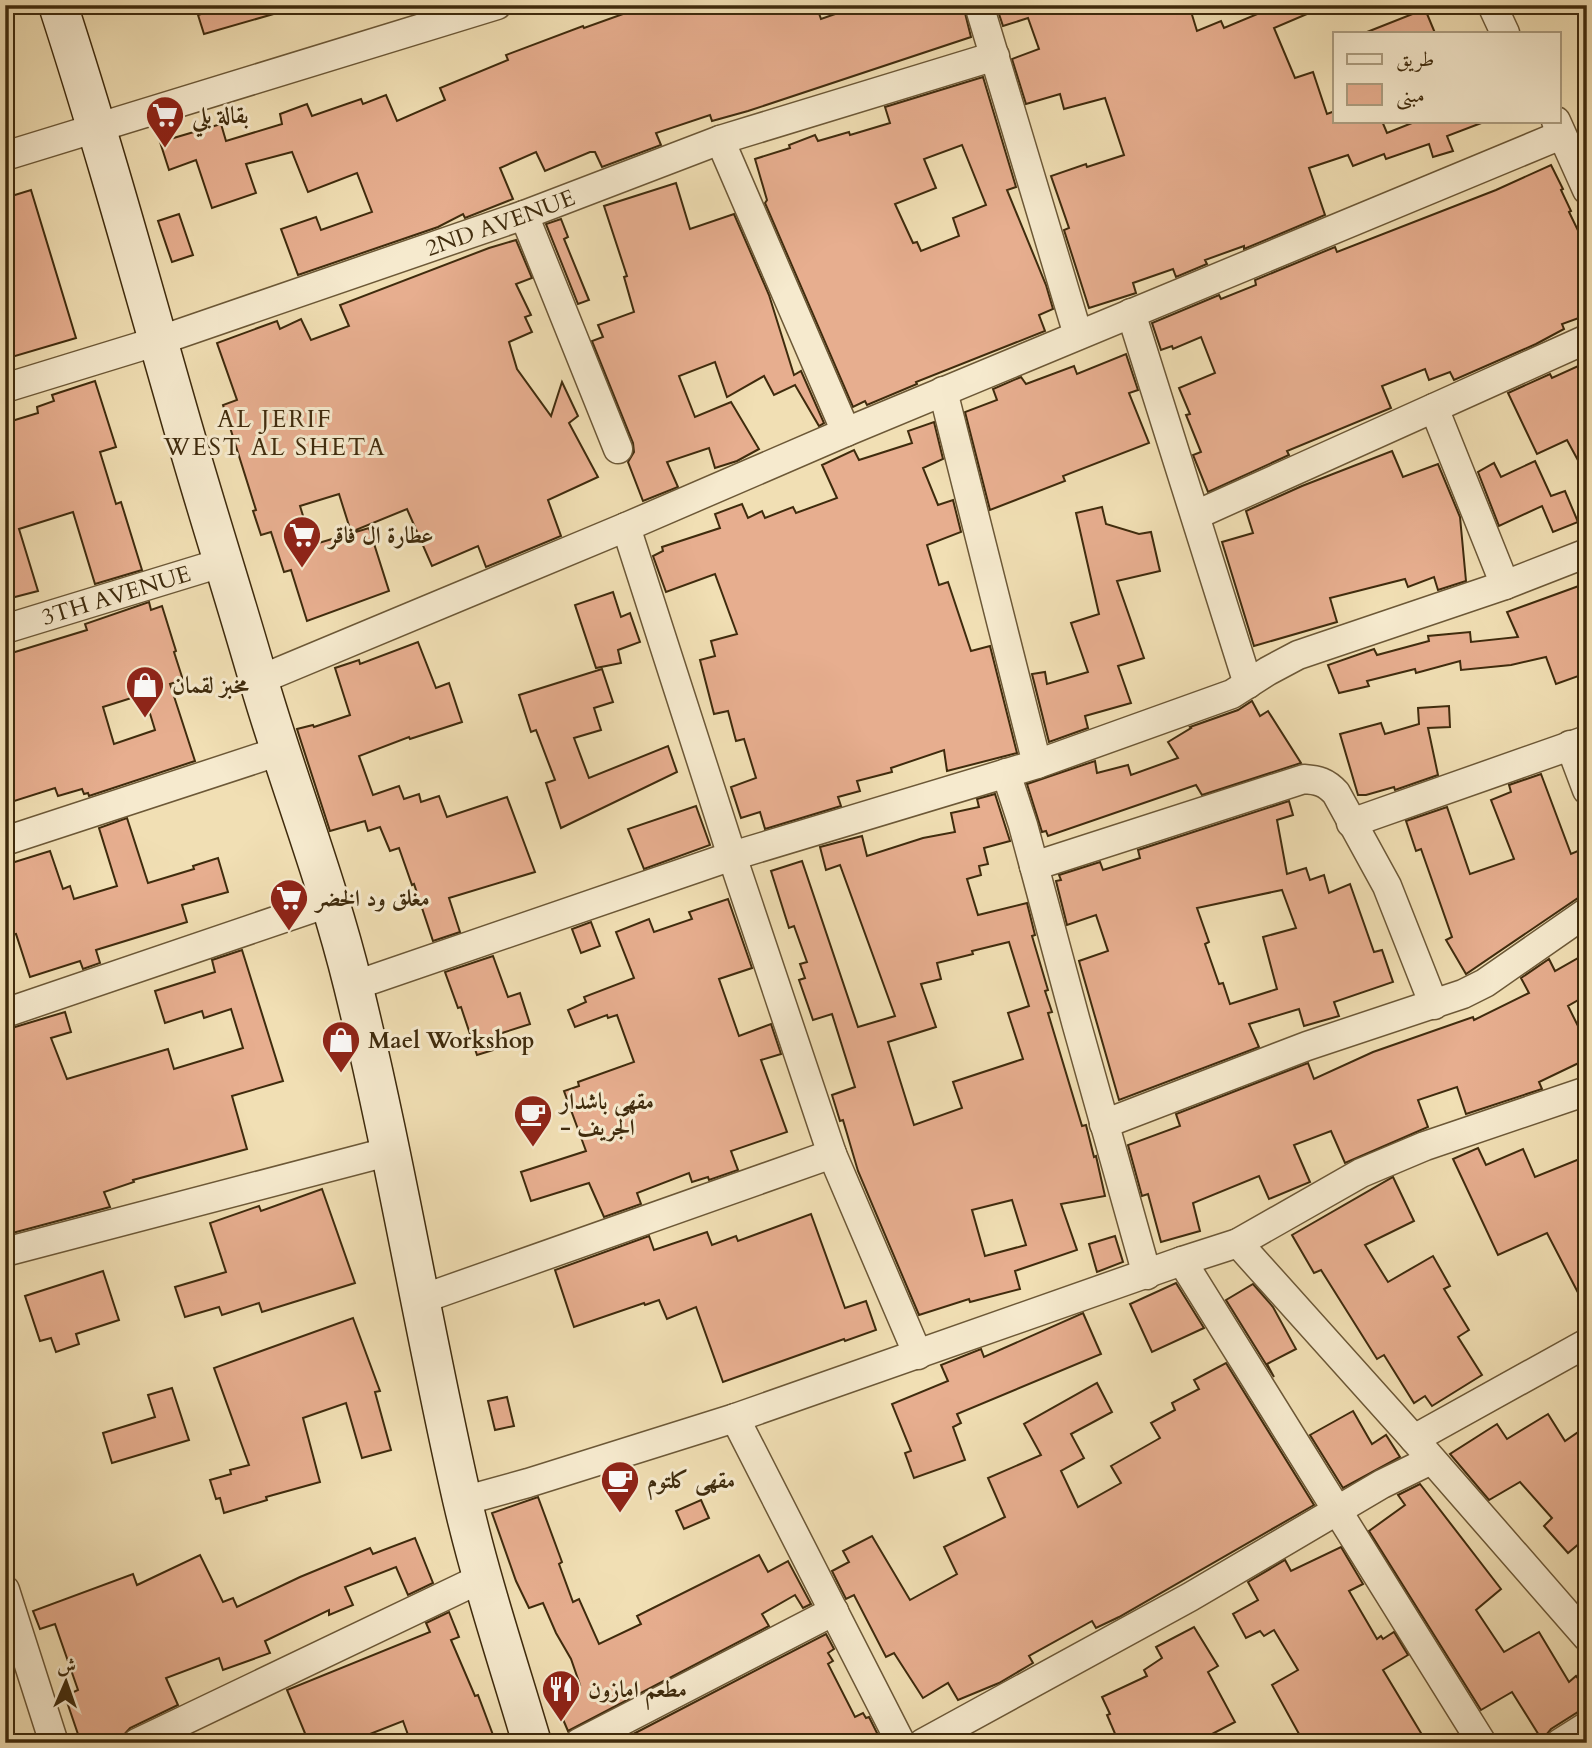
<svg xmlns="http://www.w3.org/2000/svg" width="1592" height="1748" viewBox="0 0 1592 1748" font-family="Cardo,Amiri,serif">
<rect width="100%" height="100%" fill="#f1dfb4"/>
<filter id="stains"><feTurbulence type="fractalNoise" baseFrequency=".00286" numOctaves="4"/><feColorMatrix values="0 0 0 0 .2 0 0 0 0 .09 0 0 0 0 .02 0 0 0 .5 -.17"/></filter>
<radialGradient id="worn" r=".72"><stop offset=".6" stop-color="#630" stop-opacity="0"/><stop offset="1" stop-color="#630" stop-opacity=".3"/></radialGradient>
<g fill="#e7ae8f" stroke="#3f2b0d" stroke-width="2" fill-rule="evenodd">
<polygon points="230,5 283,5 284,11 204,34 198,15"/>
<polygon points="648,5 816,5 821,19 861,5 963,5 971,37 748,111 712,121 710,115 656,133 661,145 602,167 595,152 590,152 545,171 536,152 500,168 513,199 465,218 463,214 438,227 298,275 281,229 316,217 321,230 372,212 357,173 308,192 292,152 246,164 256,193 212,208 196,160 169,170 160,142 221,124 226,141 282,124 280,114 307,104 312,116 361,99 363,104 386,95 397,121 445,100 440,88 508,60 506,55 583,26 584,28"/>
<polygon points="996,5 1189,5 1197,31 1221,21 1224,28 1279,5 1328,5 1274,28 1295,78 1313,72 1327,114 1335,111 1335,121 1382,121 1387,133 1417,121 1484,122 1447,136 1453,151 1433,157 1429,144 1386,159 1384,154 1353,166 1348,155 1309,168 1325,215 1244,249 1244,246 1205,260 1207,264 1176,277 1173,269 1133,283 1136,293 1089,308 1064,230 1069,228 1051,176 1086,164 1087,167 1124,155 1105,98 1064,109 1060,94 1026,104 1012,59 1039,49 1028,18 1003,26"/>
<polygon points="1425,9 1435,33 1367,33 1367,32"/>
<path d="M 983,77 L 1016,187 L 1007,190 L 1046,285 L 1053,309 L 1039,315 L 1045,331 L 916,382 L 917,384 L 867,405 L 865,401 L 853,407 L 765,203 L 767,200 L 755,159 L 790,148 L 789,145 L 815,135 L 818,141 L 849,132 L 850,135 L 890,123 L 885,107 ZM 962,145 L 986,205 L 953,218 L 959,236 L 921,251 L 917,242 L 913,243 L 895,204 L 936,188 L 924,159 Z"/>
<polygon points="1551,165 1563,189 1561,190 1571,211 1569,212 1587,249 1587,315 1562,324 1564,329 1536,344 1454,380 1450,372 1429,380 1425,369 1382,386 1391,408 1287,451 1289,455 1208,492 1193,455 1201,452 1186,415 1190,414 1179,388 1215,373 1201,337 1173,349 1172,346 1161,350 1152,323 1219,295 1221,299 1256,285 1255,280 1335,247 1337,252 1496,190"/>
<polygon points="676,183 690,229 734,214 769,295 794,375 801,371 824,423 819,426 795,385 774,395 764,376 727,397 715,362 679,376 695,417 731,402 759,449 737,461 715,468 709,448 667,462 678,487 643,501 628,462 634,452 633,443 592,341 603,337 598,325 634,312 624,277 627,276 604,206"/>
<polygon points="31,190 76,338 5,359 5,198"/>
<polygon points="179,214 193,255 172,262 158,221"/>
<polygon points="561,219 568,237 564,239 589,300 578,304 546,224"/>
<polygon points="516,240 532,278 516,284 531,315 525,317 532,332 509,342 517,369 551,416 562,382 578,416 569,423 598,477 548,500 561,536 486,567 478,546 432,566 407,509 351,532 339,494 300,506 312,545 369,528 389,591 307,621 291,570 284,572 271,532 261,535 253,511 256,510 223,405 237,400 217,343 277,321 280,329 301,319 311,340 349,326 340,305 489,248"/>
<polygon points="1126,354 1138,390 1129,393 1149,443 1063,476 1065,481 990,510 965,412 997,400 993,389 1021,377 1026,384 1074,366 1077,374"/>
<polygon points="1587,362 1587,477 1567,440 1537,454 1508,393 1550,374 1552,378"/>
<polygon points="95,381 116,447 100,452 116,504 121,502 142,570 95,584 73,512 19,529 38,591 11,598 5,582 5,423 38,413 37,407 54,401 52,395"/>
<polygon points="934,422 943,459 923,468 938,505 953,500 961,532 927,545 939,585 948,582 971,651 990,646 1017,753 947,771 944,750 891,768 892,772 857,781 860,791 838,797 841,806 765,829 760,812 741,818 731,787 756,778 744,739 736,741 728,711 714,714 700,660 715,656 711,641 737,634 715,574 666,592 653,556 663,551 662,547 720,528 715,514 742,504 748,518 762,511 765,518 793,507 796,513 837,498 822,465 854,450 859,460 912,443 908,431"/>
<polygon points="1392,451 1403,477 1438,464 1460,517 1466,581 1438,590 1434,577 1408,587 1405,579 1330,598 1337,622 1254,646 1222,542 1253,533 1246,511 1302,486"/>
<polygon points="1535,461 1551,496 1565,491 1578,522 1553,532 1542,506 1499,526 1478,472 1494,463 1501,477"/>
<polygon points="1102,507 1106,524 1139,534 1151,532 1160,571 1117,581 1144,658 1118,666 1131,703 1085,716 1088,728 1049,742 1032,674 1045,672 1047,684 1088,672 1071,623 1099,614 1076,513"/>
<polygon points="1587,583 1587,652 1580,655 1587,673 1556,684 1546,657 1511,665 1461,670 1460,661 1416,673 1415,669 1367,681 1369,686 1339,693 1328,665 1374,649 1377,655 1429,641 1428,636 1470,632 1471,642 1518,637 1507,612"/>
<polygon points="613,592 621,617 630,613 640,642 618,650 621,663 596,668 575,605"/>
<path d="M 149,602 L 151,610 L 162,606 L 176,651 L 174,652 L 183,680 L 170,684 L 195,761 L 89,796 L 88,793 L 84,794 L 82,789 L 58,796 L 55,788 L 5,804 L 5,655 L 87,630 L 85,624 ZM 144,694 L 155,730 L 114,744 L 103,707 Z"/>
<polygon points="418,642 436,688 449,683 462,722 410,739 409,737 359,756 373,795 399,786 404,799 419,794 421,802 439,796 447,817 507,797 535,872 449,898 460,932 433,941 414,884 412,885 399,848 390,851 380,827 368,831 365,821 330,831 297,729 313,725 314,727 350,715 335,668 359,660 360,664"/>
<polygon points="602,669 613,702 594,708 601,730 574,738 589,778 668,746 677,772 561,828 546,783 555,780 536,730 531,732 519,695"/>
<polygon points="1252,701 1260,716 1268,711 1301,763 1202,795 1196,785 1048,836 1046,831 1042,832 1027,784 1095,761 1097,773 1128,765 1131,775 1178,758 1168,742 1191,728 1190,727 1238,710"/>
<polygon points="1449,706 1450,727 1428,728 1438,775 1395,790 1394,787 1366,795 1358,795 1340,734 1381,723 1385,734 1419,724 1418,708"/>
<polygon points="1541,774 1571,854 1587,847 1587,896 1578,898 1466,974 1446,940 1452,937 1421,849 1416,851 1406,821 1447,807 1470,874 1514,859 1491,800 1511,792 1509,785"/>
<path d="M 995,794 L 1010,841 L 984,848 L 988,864 L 979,866 L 981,875 L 967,879 L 978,915 L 1027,903 L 1035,935 L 1032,936 L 1048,990 L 1045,991 L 1052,1012 L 1048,1013 L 1082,1126 L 1086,1125 L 1094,1157 L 1096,1156 L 1105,1196 L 1061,1204 L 1077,1250 L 1015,1271 L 1020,1289 L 970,1302 L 969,1299 L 919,1315 L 858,1171 L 843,1120 L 840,1121 L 832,1095 L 855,1087 L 832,1014 L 813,1020 L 799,980 L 805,978 L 800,964 L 807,962 L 794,926 L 789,928 L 771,871 L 802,861 L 858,1027 L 895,1016 L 840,865 L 826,870 L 820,847 L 862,836 L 867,856 L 923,838 L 955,832 L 951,813 L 979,807 L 977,799 ZM 1009,942 L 1029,1006 L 1008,1013 L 1023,1059 L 953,1082 L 962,1108 L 914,1125 L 888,1042 L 936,1027 L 921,984 L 941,979 L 937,963 L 973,954 L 972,951 ZM 1012,1200 L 1026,1245 L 985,1256 L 972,1210 Z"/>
<path d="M 1289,801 L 1293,815 L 1277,820 L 1287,874 L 1306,868 L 1310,880 L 1324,875 L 1329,893 L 1350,884 L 1374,952 L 1382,950 L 1393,982 L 1334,1002 L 1339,1016 L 1304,1026 L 1299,1009 L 1249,1024 L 1259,1047 L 1119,1100 L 1079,961 L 1108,951 L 1096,915 L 1067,925 L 1056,881 L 1061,880 L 1059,875 L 1100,862 L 1103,870 L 1140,858 L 1138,850 ZM 1282,890 L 1296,928 L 1263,937 L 1277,989 L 1230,1004 L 1223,983 L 1219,984 L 1205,944 L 1209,942 L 1197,908 Z"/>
<polygon points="696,806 710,845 644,869 628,829"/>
<polygon points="127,818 148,883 194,869 193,866 218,858 228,892 182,905 187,922 96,950 100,963 83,969 80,961 30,977 16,934 10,935 5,921 5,865 50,851 63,889 70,886 74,899 117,886 99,828"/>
<polygon points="728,899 752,968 719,979 739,1036 771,1024 781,1054 761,1060 787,1132 731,1151 738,1170 709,1180 708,1177 692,1182 689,1173 637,1193 641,1204 604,1217 589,1183 531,1201 521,1172 586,1151 564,1091 579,1086 578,1082 634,1062 617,1015 608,1018 607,1015 575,1027 568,1010 586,1002 584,997 634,978 616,932 649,919 654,932 692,919 689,912"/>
<polygon points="591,922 600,946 581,953 572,929"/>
<polygon points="242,950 283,1081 232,1096 247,1149 133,1180 134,1182 104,1192 110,1207 5,1235 5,1030 65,1012 71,1032 51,1038 67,1079 168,1049 174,1069 243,1048 231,1009 204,1018 202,1011 165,1023 155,991 215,972 212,960"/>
<polygon points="1587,953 1587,995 1568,1006 1587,1044 1587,1059 1539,1082 1542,1089 1466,1114 1457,1087 1418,1100 1428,1127 1345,1163 1331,1131 1294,1145 1310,1182 1269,1199 1259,1176 1193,1203 1200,1231 1161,1242 1148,1194 1142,1196 1128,1145 1180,1126 1176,1114 1308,1063 1314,1079 1373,1052 1473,1017 1474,1020 1529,993 1521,978 1549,959 1555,971"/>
<polygon points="493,956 508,997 520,993 530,1024 502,1033 506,1046 477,1055 461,1007 458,1008 445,972"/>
<polygon points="1478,1148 1486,1165 1523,1149 1535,1177 1587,1156 1587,1310 1547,1233 1498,1255 1453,1159"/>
<polygon points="1393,1177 1414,1221 1365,1245 1388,1282 1433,1256 1450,1286 1444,1289 1469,1330 1458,1337 1482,1375 1432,1406 1425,1396 1414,1403 1384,1355 1377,1359 1321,1270 1314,1273 1292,1235"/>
<polygon points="322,1189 355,1283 262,1312 259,1303 222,1315 219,1307 185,1317 175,1287 226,1272 210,1223 259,1206 261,1211"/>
<polygon points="811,1214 845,1308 866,1301 876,1330 845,1341 844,1339 723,1382 696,1307 667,1319 659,1300 645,1305 644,1303 574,1327 555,1270 649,1236 654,1250 707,1232 712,1245 736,1236 738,1241"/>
<polygon points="1115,1236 1123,1262 1097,1272 1089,1244"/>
<polygon points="103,1271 119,1320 76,1334 79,1344 56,1352 51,1338 40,1341 25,1296"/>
<polygon points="1176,1283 1204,1328 1152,1352 1130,1304"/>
<polygon points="1253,1284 1273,1307 1296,1349 1267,1364 1274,1377 1226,1300"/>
<polygon points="1083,1313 1101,1354 957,1414 961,1423 953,1427 965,1460 914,1478 905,1453 911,1451 892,1404 948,1381 941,1365 981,1349 984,1357"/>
<polygon points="353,1318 380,1391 375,1392 391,1450 362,1458 346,1403 303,1418 320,1482 266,1497 267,1500 224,1513 220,1498 216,1499 210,1480 231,1474 230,1470 249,1465 214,1368"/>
<polygon points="1226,1363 1314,1505 1119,1617 1096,1628 1092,1621 1029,1656 1033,1663 999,1683 958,1700 948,1683 923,1698 894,1653 886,1657 854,1595 846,1599 832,1571 849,1562 843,1551 872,1536 910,1600 957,1574 944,1547 1005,1517 988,1478 1041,1455 1024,1424 1097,1383 1112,1412 1071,1434 1084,1458 1061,1471 1078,1507 1121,1483 1111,1466 1160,1438 1151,1423 1175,1410 1172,1403 1199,1389 1194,1380"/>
<polygon points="172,1388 189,1440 112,1463 103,1433 155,1417 148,1395"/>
<polygon points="507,1397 514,1426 495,1430 488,1401"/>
<polygon points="1353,1411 1372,1444 1386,1435 1400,1457 1343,1488 1310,1435"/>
<polygon points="1548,1414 1565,1441 1587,1426 1587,1537 1568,1553 1544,1526 1552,1518 1520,1482 1489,1500 1450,1454 1497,1424 1507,1439"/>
<polygon points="1420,1484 1501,1589 1476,1610 1504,1652 1539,1632 1569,1682 1576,1676 1587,1689 1587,1709 1578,1712 1551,1729 1542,1740 1512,1692 1481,1710 1369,1531 1405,1505 1398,1495"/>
<polygon points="538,1497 562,1562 559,1564 573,1602 579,1599 599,1644 641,1624 637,1616 759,1555 768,1572 788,1561 811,1604 803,1608 795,1595 762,1614 769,1626 568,1731 553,1696 580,1685 571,1659 556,1633 543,1603 529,1608 516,1581 492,1513"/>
<polygon points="701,1500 709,1518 684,1529 676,1511"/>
<polygon points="415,1538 433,1583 408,1595 396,1567 345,1587 353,1605 329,1615 329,1610 265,1641 270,1653 223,1670 219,1658 166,1678 178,1705 130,1728 122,1737 108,1743 81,1743 65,1696 78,1690 55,1624 40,1629 33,1611 133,1574 137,1585 200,1555 223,1602 233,1598 237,1607 300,1577 370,1548 373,1554"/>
<polygon points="1341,1547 1363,1584 1349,1591 1377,1639 1381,1636 1383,1639 1394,1632 1408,1655 1383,1670 1427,1743 1304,1743 1272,1685 1298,1670 1274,1630 1264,1636 1260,1631 1246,1638 1233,1614 1258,1600 1248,1582 1285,1560 1291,1571"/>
<polygon points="449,1612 459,1637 451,1640 475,1696 478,1695 496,1743 411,1743 403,1721 347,1743 309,1743 287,1690 430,1632 426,1623"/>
<polygon points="1194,1627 1218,1666 1208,1672 1235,1722 1195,1743 1119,1743 1107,1715 1110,1714 1102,1697 1147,1676 1144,1670 1162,1658 1156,1647"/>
<polygon points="826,1634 834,1649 828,1653 833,1661 828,1664 855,1717 863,1713 866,1718 869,1717 882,1743 616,1743"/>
</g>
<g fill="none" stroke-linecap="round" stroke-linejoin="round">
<g stroke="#6c5837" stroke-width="31">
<g id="street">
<polyline points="979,5 1078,335"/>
<polyline points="1492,5 1505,33"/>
<polyline points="1556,121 1587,190"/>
<polyline points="720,140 846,432"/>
<polyline points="5,156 497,5"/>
<polyline points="524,215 618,449"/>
<polyline points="1131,313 1248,684"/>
<path id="s1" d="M 5,388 L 158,341 L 524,215 L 720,140 L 995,56"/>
<polyline points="943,391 1037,764"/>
<polyline points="1434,408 1505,585"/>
<polyline points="1196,515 1587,339"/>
<polyline points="626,527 732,856 832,1154 918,1355"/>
<path id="s2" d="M 5,629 L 224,562"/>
<polyline points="259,680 626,527 846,432 1561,135"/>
<polyline points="1570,745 1587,790"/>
<polyline points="1006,773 1023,825 1076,1022 1147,1275"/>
<polyline points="1351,823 1587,740"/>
<polyline points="5,841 280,751"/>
<path d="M 1034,866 L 1304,779 C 1318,780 1326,782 1336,793 L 1387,886 L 1434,1005"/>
<polyline points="353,986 732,856 1037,764 1232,694 1268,671 1298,655 1505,585 1587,553"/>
<polyline points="5,1013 331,902"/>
<polyline points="1104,1124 1307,1046 1463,994 1485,983 1587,912"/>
<polyline points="1238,1243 1414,1439 1587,1637"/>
<polyline points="5,1252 391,1151"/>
<polyline points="1182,1261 1482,1743"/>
<polyline points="419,1300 832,1154"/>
<polyline points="735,1418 901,1743"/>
<polyline points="1414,1439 1587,1343"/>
<polyline points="463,1501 528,1483 735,1418 1182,1261 1238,1243 1361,1173 1425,1146 1587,1091"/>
<polyline points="5,1590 54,1743"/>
<polyline points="137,1743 482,1578"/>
<polyline points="579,1743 834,1611"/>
<polyline points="923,1743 1190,1597 1382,1484 1431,1460"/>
<polyline points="1560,1743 1587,1726"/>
</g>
</g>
<g stroke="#3f2b0d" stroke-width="41">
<path id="secondary" d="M 58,5 C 104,146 143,289 184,431 C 208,515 235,598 259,682 C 289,784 328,883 353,985 C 395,1155 423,1328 462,1499 C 481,1581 508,1662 532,1743"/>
</g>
<use href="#street" stroke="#f6eace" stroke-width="28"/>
<use href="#secondary" stroke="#f6eace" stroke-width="38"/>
</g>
<defs>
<g id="supermarket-pin" transform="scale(2.0125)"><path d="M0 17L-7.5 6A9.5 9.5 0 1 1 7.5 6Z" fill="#8f2418" stroke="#f6eace"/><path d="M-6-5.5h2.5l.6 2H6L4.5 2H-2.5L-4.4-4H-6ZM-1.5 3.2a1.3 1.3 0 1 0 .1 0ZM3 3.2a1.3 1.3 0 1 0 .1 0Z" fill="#fff"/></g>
<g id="shop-pin" transform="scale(2.0125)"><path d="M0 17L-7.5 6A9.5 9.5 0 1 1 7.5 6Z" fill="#8f2418" stroke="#f6eace"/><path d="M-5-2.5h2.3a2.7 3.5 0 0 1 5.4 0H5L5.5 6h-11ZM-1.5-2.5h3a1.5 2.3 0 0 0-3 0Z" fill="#fff"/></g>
<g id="cafe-pin" transform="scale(2.0125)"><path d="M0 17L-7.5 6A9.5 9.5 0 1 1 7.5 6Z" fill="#8f2418" stroke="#f6eace"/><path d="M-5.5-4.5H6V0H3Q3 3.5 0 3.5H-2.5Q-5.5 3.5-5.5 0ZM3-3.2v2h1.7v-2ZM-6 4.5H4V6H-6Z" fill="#fff"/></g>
<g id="restaurant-pin" transform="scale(2.0125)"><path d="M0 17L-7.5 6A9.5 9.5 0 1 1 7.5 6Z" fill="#8f2418" stroke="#f6eace"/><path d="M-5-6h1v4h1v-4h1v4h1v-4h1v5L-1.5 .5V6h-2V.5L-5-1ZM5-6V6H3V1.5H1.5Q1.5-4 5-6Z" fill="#fff"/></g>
</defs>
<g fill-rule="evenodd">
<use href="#supermarket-pin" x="165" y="115"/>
<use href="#supermarket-pin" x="302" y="535"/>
<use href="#shop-pin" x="145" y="685"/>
<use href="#supermarket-pin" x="289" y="898"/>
<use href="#shop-pin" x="341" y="1040"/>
<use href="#cafe-pin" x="533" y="1114"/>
<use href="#cafe-pin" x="620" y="1480"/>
<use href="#restaurant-pin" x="561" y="1689"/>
</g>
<g text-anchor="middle" stroke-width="6" stroke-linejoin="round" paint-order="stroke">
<g font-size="23" font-weight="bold" fill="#3f2b0d" stroke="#f6eace" text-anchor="start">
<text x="192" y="123">بقالة بلي</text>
<text x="329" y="543">عطارة ال فاقر</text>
<text x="172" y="693">مخبز لقمان</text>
<text x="316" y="906">مغلق ود الخضر</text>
<text x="368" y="1048">Mael Workshop</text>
<text x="560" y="1109">مقهى باشدار<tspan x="560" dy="26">- الجريف</tspan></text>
<text x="647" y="1488">مقهى كلتوم</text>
<text x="588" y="1697">مطعم امازون</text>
</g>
<g font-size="23" fill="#3f2b0d" stroke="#f6eace">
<text dy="8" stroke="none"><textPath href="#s1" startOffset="522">2ND AVENUE</textPath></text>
<text dy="8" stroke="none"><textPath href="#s2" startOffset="116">3TH AVENUE</textPath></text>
</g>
<g font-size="24" letter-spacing="2" fill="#3f2b0d" stroke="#f6eace">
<text x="275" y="427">AL JERIF<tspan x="275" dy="28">WEST AL SHETA</tspan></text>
</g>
</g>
<rect width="1592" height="1748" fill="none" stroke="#f1dfb4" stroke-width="28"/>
<rect x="7" y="7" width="1578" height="1734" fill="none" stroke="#3f2b0d" stroke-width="3.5"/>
<rect x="14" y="14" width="1564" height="1720" fill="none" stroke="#3f2b0d" stroke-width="2"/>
<rect x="1333" y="32" width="228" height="91" fill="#f6eace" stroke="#ad9e81" stroke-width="2"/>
<rect x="1347" y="54" width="35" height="10" fill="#f6eace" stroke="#ad9e81" stroke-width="2"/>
<text x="1396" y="66" font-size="21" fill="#3f2b0d">طريق</text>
<rect x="1347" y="84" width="35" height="21" fill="#e7ae8f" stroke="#ad9e81" stroke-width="2"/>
<text x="1396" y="102" font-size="21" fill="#3f2b0d">مبنى</text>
<g transform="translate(66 1682) rotate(2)" stroke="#f6eace" stroke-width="5" paint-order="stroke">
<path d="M0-5L12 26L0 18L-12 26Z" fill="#3f2b0d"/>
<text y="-10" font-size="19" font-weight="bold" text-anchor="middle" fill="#3f2b0d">ش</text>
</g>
<rect width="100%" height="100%" filter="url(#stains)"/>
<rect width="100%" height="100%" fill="url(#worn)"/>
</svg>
